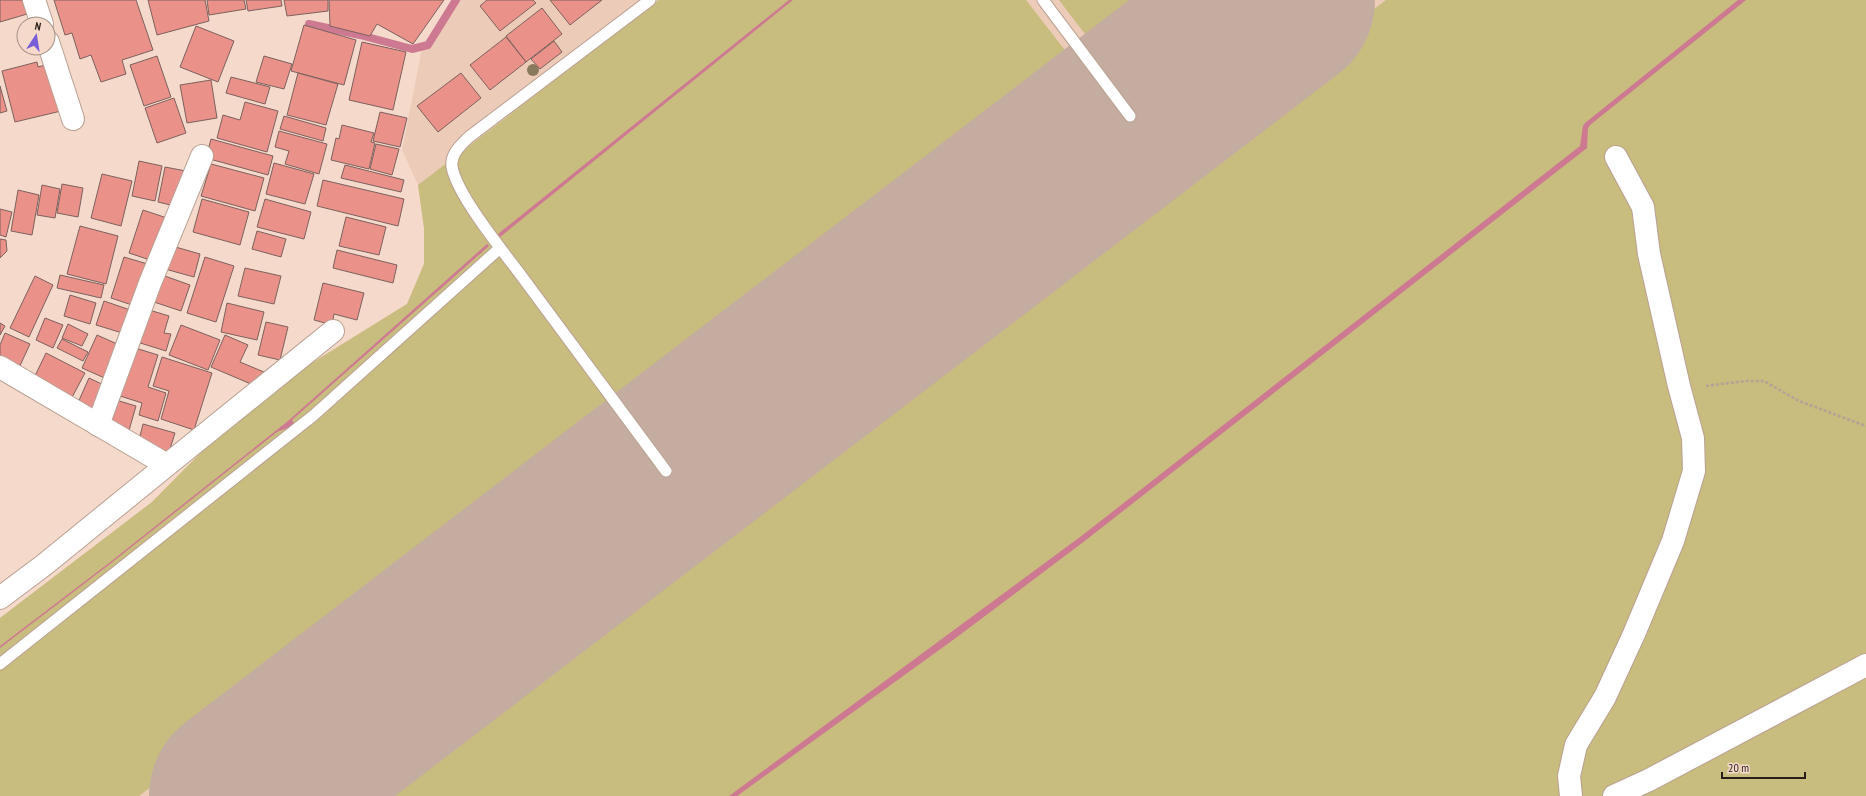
<svg xmlns="http://www.w3.org/2000/svg" width="1866" height="796" viewBox="0 0 1866 796" font-family="'PT Sans Narrow',sans-serif">
<rect width="100%" height="100%" fill="#f5dacb"/>
<polygon fill="#edcbb9" points="454,0 1791,0 758,796 0,796 0,618 152,502 237,416 310,364 407,304 424,264 424,228 418,185 402,150 422,49"/>
<g fill="#c8bc7e">
<polygon points="659,0 1026,0 1078,67 1077,78 139,796 0,796 0,618 152,502 237,416 310,364 407,304 424,264 424,228 418,185"/>
<polygon points="1059,0 1179,0 1109,54 1098,51"/>
<polygon points="1386,0 1866,0 1866,796 366,796 372,792 365,784 359,789 365,796 345,796"/>
</g>
<g fill="#ce7992">
<polygon points="789,0 793,0 500,237 498,234"/>
<polygon points="1738,0 1746,0 1590,125 1588,128 1587,148 1086,540 953,640 737,796 729,796 1084,534 1580,146 1583,126 1585,123"/>
<polygon points="487,244 489,246 292,420 295,425 277,432 110,564 0,648 0,646 109,563 288,421"/>
</g>
<g fill="none" stroke-linecap="round" stroke-linejoin="round">
<polyline stroke="#ce7992" stroke-width="8" points="309,24 360,35 412,49 428,45 456,0"/>
<polyline stroke="#c4ada0" stroke-width="186" points="242,796 1282,0"/>
</g>
<g fill="#ea9189" stroke="#7c615e">
<polygon points="0,0 30,0 34,12 0,22"/>
<polygon points="54,0 136,0 153,50 122,60 126,74 101,82 91,55 80,59 72,33 65,35"/>
<polygon points="148,0 205,0 209,21 157,35"/>
<polygon points="207,0 244,0 246,9 209,15"/>
<polygon points="246,0 281,0 282,6 248,11"/>
<polygon points="284,0 328,0 328,11 287,16"/>
<polygon points="329,0 444,0 413,44 377,24 370,36 330,26"/>
<polygon points="487,0 533,0 536,3 500,31 480,6"/>
<polygon points="550,0 602,0 570,25"/>
<polygon points="542,8 562,34 526,62 506,36"/>
<polygon points="304,25 356,40 344,85 291,71"/>
<polygon points="196,26 234,41 218,82 180,67"/>
<polygon points="506,37 526,62 490,90 470,65"/>
<polygon points="554,41 562,52 540,69 531,59"/>
<polygon points="362,42 406,52 393,110 349,100"/>
<polygon points="157,56 171,97 144,106 130,65"/>
<polygon points="264,56 292,64 284,89 256,82"/>
<polygon points="37,62 38,67 49,64 61,111 15,122 2,71"/>
<polygon points="298,73 338,84 326,125 287,115"/>
<polygon points="461,73 481,98 438,132 417,106"/>
<polygon points="231,77 270,87 265,104 226,93"/>
<polygon points="211,80 217,118 187,123 180,85"/>
<polygon points="0,86 7,111 0,113"/>
<polygon points="174,98 186,133 157,143 145,108"/>
<polygon points="245,102 278,111 267,152 217,138 223,115 240,120"/>
<polygon points="380,112 407,118 400,147 373,141"/>
<polygon points="284,116 326,128 323,141 280,129"/>
<polygon points="342,125 374,133 371,142 375,143 369,169 331,160 336,138 339,139"/>
<polygon points="279,131 327,144 319,174 285,164 289,151 275,147"/>
<polygon points="211,139 273,156 268,175 206,158"/>
<polygon points="376,144 399,149 392,175 370,169"/>
<polygon points="139,161 162,166 155,201 132,196"/>
<polygon points="274,163 314,174 305,204 266,194"/>
<polygon points="211,164 264,178 255,211 201,196"/>
<polygon points="345,165 404,180 401,192 341,178"/>
<polygon points="165,167 186,171 179,207 158,202"/>
<polygon points="102,174 132,181 121,226 91,218"/>
<polygon points="323,180 404,199 398,226 317,206"/>
<polygon points="62,184 83,188 78,217 57,213"/>
<polygon points="42,185 60,189 55,218 37,215"/>
<polygon points="18,190 39,195 32,235 11,231"/>
<polygon points="202,199 249,212 240,245 193,232"/>
<polygon points="265,199 311,212 304,239 257,227"/>
<polygon points="0,209 12,212 6,237 0,235"/>
<polygon points="143,210 170,219 156,262 129,253"/>
<polygon points="346,217 386,227 379,255 339,246"/>
<polygon points="80,226 118,236 106,284 67,274"/>
<polygon points="257,231 286,239 281,257 252,249"/>
<polygon points="0,239 6,240 7,251 0,258"/>
<polygon points="172,246 200,254 194,277 165,269"/>
<polygon points="337,250 397,265 393,283 333,268"/>
<polygon points="124,257 151,265 138,307 111,298"/>
<polygon points="205,257 234,266 216,322 187,313"/>
<polygon points="245,268 281,276 274,304 238,296"/>
<polygon points="60,275 104,285 101,298 57,288"/>
<polygon points="162,275 190,285 181,311 154,302"/>
<polygon points="35,276 53,285 29,337 10,328"/>
<polygon points="323,283 364,293 357,320 334,314 332,325 314,320"/>
<polygon points="70,295 96,303 90,324 64,316"/>
<polygon points="104,301 136,312 129,335 96,325"/>
<polygon points="227,303 264,312 257,340 221,332"/>
<polygon points="146,309 169,316 164,333 171,334 166,351 137,342"/>
<polygon points="45,318 63,325 53,348 36,340"/>
<polygon points="266,322 288,327 280,360 258,355"/>
<polygon points="0,323 5,326 0,335"/>
<polygon points="68,324 88,334 82,346 62,338"/>
<polygon points="181,325 220,340 208,370 169,355"/>
<polygon points="5,333 30,344 18,370 0,362 0,345"/>
<polygon points="97,335 124,347 109,380 82,368"/>
<polygon points="225,335 248,345 240,362 264,372 258,387 211,367"/>
<polygon points="62,339 88,352 83,361 57,348"/>
<polygon points="132,347 158,355 148,387 166,393 158,421 139,415 142,403 117,395"/>
<polygon points="46,353 85,373 70,401 32,382"/>
<polygon points="162,357 212,373 194,430 161,419 169,391 153,386"/>
<polygon points="89,378 108,387 95,416 76,407"/>
<polygon points="116,400 136,406 128,434 107,428"/>
<polygon points="143,424 175,433 169,452 138,444"/>
</g>
<g fill="none" stroke-linecap="round" stroke-linejoin="round">
<g stroke="#baa093" stroke-width="13">
<g id="lane">
<path d="M 650,0 L 469,137 C 461,145 450,154 452,167 C 457,195 502,250 520,274 C 569,340 617,405 666,471"/>
<polyline points="1043,0 1130,116"/>
<polyline points="0,664 314,415 500,248"/>
</g>
</g>
<g stroke="#baa093" stroke-width="24">
<g id="street">
<polyline points="34,0 42,24"/>
<polyline points="48,42 73,119"/>
<polyline points="0,367 167,465 333,331"/>
<polyline points="98,425 150,283 202,156"/>
<polyline points="0,598 44,565 167,465"/>
<polyline points="1571,796 1569,776 1576,745 1605,697 1634,634 1673,541 1694,471 1693,438 1679,386 1649,254 1643,207 1616,157"/>
<polyline points="1614,796 1649,780 1866,665"/>
</g>
</g>
<polyline stroke="#b7a195" stroke-width="2.5" stroke-dasharray="3 2" stroke-linecap="butt" points="1706,386 1745,381 1764,381 1799,401 1866,426"/>
<use href="#lane" stroke="#fff" stroke-width="11"/>
<use href="#street" stroke="#fff" stroke-width="22"/>
</g>
<circle fill="#89795d" cx="533" cy="70" r="6"/>
<g transform="translate(36 36) rotate(12)"><circle r="19" fill="#f5dacb" stroke="#a38f84"/>
<path d="M0-3L7 15L0 10L-7 15Z" fill="#775ed8"/>
<text y="-6" font-size="11" font-weight="bold" text-anchor="middle" fill="#281e19">N</text>
</g>
<path d="M1722 772v6h83v-6" fill="none" stroke="#281e19" stroke-width="2"/>
<text x="1728" y="772" font-size="12" fill="#281e19" stroke="#f5dacb" stroke-width="3" paint-order="stroke">20 m</text>
</svg>
